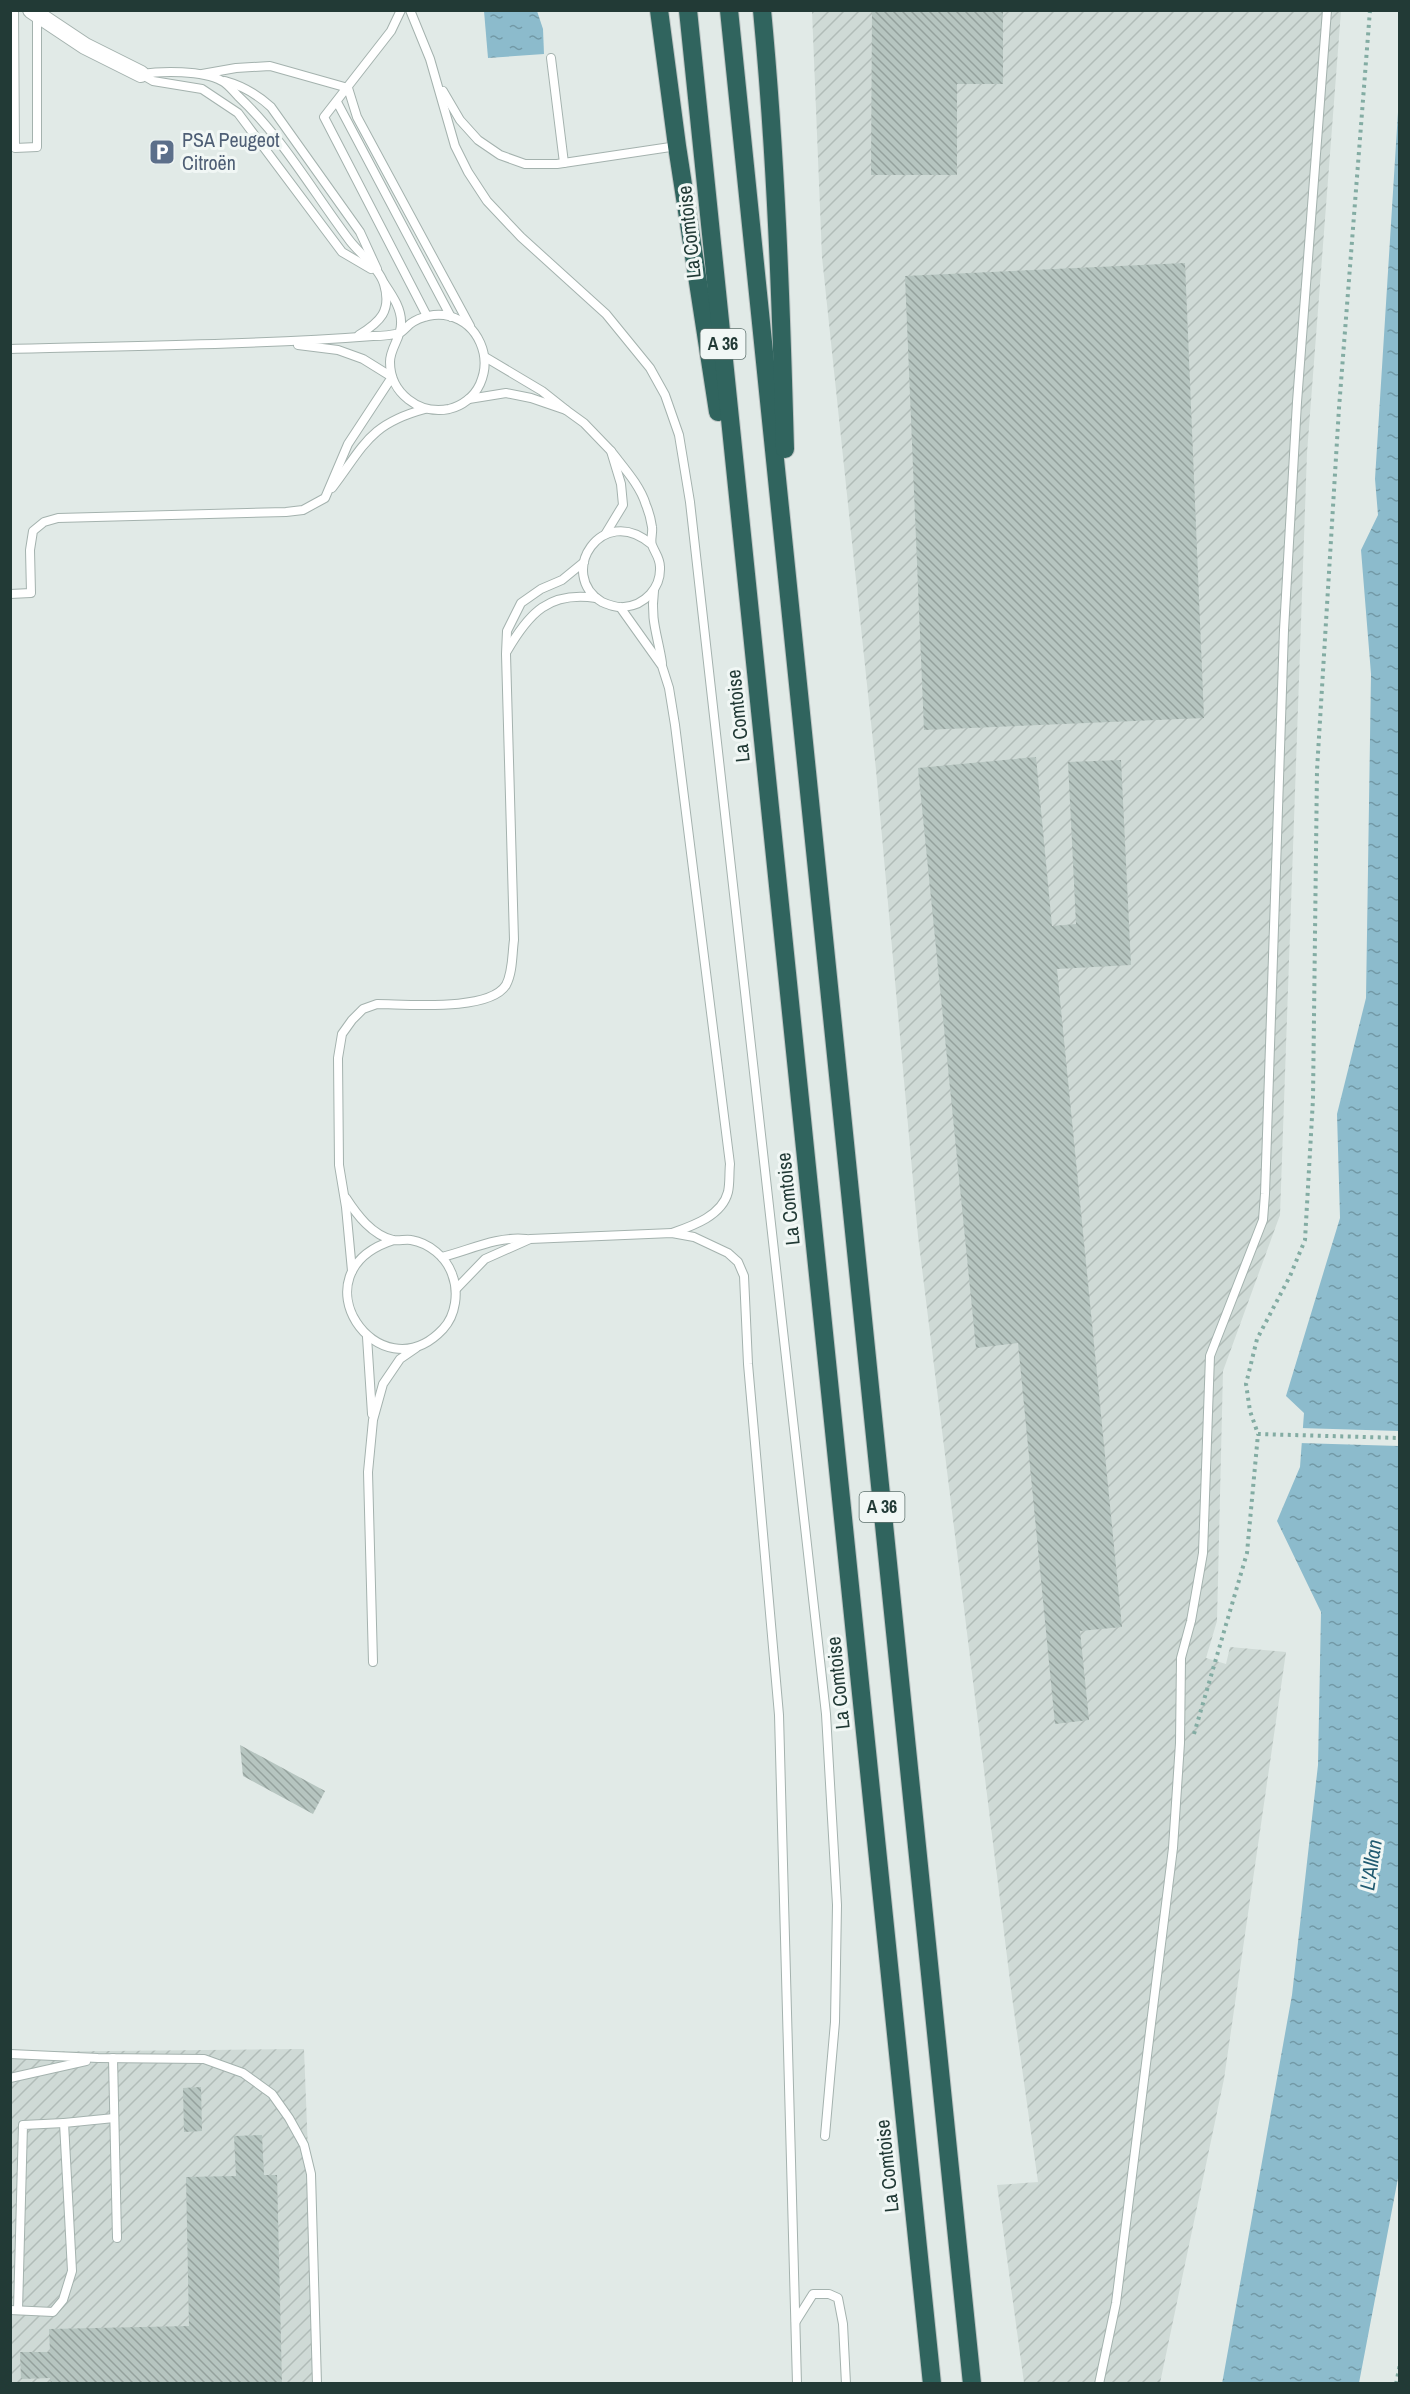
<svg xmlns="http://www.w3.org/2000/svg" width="1410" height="2394" viewBox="0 0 1410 2394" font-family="'Archivo Narrow',sans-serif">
<defs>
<pattern id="industrial-furrows" width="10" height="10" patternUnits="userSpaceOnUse" patternTransform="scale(1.5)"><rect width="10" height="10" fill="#cfdad6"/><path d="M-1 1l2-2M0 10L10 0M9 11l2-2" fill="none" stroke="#b1bcb8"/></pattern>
<pattern id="water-ripples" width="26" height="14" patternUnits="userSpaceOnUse" patternTransform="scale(1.5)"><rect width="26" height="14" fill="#8cbbcc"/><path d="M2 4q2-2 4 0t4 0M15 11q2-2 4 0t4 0" fill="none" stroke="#7299a6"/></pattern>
<pattern id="building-back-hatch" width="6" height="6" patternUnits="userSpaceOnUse" patternTransform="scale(1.5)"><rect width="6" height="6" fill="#b6c5c0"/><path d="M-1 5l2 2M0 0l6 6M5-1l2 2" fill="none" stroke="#94a19d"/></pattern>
</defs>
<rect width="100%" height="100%" fill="#e1eae7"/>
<g fill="url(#industrial-furrows)">
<polygon points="812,11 1341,11 1307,453 1280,1215 1223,1371 1217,1621 1206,1658 1226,1664 1230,1647 1286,1652 1224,2079 1160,2383 1024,2383 997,2185 1038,2182 1012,1997 918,1236 876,770 822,257"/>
<polygon points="304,2049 317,2383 11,2383 10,2052"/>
</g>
<g fill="url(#water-ripples)">
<polygon points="484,11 537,11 543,29 544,54 488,58"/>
<polygon points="1399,96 1399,2173 1359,2383 1222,2384 1292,1995 1318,1765 1321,1612 1277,1521 1300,1467 1304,1413 1286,1396 1340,1218 1337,1114 1366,998 1371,674 1361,550 1378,515 1375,479"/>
</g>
<polygon fill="#e1eae7" points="1300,1428 1399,1431 1399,1446 1299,1443"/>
<g fill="url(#building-back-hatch)">
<polygon points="872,10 1003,10 1003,84 957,84 957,175 871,175"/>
<polygon points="1185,263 1204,718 924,730 905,276"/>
<polygon points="1036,757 1052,926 1076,924 1068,762 1121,760 1131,965 1057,969 1122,1627 1080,1631 1089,1720 1055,1724 1018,1343 976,1348 918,768"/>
<polygon points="240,1745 325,1791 313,1814 243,1776"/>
<polygon points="201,2087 202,2131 184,2132 183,2088"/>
<polygon points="262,2135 264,2175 277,2175 282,2384 51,2384 50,2378 21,2379 20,2352 50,2352 49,2329 189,2326 186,2177 236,2176 234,2136"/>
</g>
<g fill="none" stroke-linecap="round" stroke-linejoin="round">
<g stroke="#a4b2ae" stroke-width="10">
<g id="service">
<polyline points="14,10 15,148 37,147 37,14"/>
<polyline points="401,10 391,31 324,117 427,316"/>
<polyline points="410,10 430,59 455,146 468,172 487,201 521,237 606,314 650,368 665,395 679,435 690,502 826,1714 837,1905 835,2022 825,2136"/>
<polyline points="551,58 564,163"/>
<path d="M 141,74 C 162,71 202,70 222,81 C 228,84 233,91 238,96 C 283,138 313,192 350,241 C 360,254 379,268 384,284 C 392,311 380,322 359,335"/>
<polyline points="141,74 153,81 202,89 238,113 342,252 371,269"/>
<polyline points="202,74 236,68 270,66 348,88"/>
<path d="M 225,81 C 243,86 257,94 271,107 L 360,232 L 377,269"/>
<polyline points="348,88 357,117 470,326"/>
<polyline points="443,91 460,120 478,140 500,155 525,164 557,164 677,146"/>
<polyline points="337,102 451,317"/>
<path d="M 10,349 C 131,346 252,345 373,336 C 381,336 392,335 400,333 C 403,331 407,327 410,324 C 421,316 436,313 449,316 C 479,324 492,357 480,384 C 474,397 462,406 449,409 C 419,415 390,393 390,362 C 390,348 401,338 401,324 C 402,309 392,295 384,283"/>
<polyline points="469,399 506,393 531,398 566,410 542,391 485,357"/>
<polyline points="566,410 584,423 611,451 621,484 623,505 606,533"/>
<path d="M 611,451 C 623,467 640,485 646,505 C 649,512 651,520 652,527 C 653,533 650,540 652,545 C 655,553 660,558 660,567 C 661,588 645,605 624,607 C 616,608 609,605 602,602 C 556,574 602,502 651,544"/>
<path d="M 332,488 C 364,446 369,424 425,409"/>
<path d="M 654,591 C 650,620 658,636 662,663"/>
<polyline points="10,594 31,593 30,550 33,531 44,522 58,518 286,512 303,510 325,498 348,444 392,377 363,359 338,350 298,345"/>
<path d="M 620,607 L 662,666 L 669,688 L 675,725 L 730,1164 C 729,1173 730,1183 728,1192 C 722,1216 692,1226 672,1233"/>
<path d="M 507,651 C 529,613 549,591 596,598"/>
<path d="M 346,1198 C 357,1215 372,1235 393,1240 C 399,1241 406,1239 411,1240 C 429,1243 446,1257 452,1274 C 459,1292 456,1315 443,1329 C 379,1397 292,1272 394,1240"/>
<path d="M 442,1257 C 470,1250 497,1236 526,1239"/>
<path d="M 352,1271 L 346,1207 L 339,1165 L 338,1058 L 342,1034 L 352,1020 L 363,1009 L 377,1004 C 406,1004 489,1012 506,985 C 513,972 512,954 514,940 L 506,654 L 507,631 L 521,603 L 541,589 L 562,580 L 584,562"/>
<polyline points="456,1289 485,1259 530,1239 672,1233 694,1237 728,1253 738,1262 744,1276 748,1364 779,1715 797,2384"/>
<polyline points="367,1337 372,1414"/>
<polyline points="373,1662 368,1472 373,1420 383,1384 400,1359 416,1348"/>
<polyline points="10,2054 98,2058 204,2059 243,2073 272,2094 289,2118 304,2145 311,2174 317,2384"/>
<polyline points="113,2058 117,2238"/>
<polyline points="10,2078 86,2061"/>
<polyline points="10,2310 53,2312 63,2300 72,2271 64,2123 114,2118"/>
<polyline points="18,2310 23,2125 64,2123"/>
<polyline points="796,2321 813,2294 829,2294 838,2298 843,2324 846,2384"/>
<polyline points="1099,2384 1116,2303 1173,1848 1180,1743 1181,1658 1191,1621 1203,1553 1210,1356 1263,1220 1265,1194 1284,630 1297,402 1327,10"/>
</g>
</g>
<g stroke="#a4b2ae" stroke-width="18">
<polyline id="minor" points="31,10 85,46 141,74"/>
</g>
<g stroke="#bdc4c3" stroke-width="20">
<g id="motorway">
<polyline points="659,10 677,146 718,412"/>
<polyline points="688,10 932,2384"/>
<polyline points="729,10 972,2384"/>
<path d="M 762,10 C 776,156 781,303 785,449"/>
</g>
</g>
<g stroke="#83aca3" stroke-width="4" stroke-dasharray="3 4.5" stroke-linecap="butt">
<polyline points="1370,10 1339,408 1317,770 1313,1099 1305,1240 1290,1276 1257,1339 1246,1384 1250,1411 1258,1434 1400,1438"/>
<polyline points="1194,1734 1247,1553 1258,1434"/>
<polyline points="1396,2384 1400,2364"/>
</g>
<use href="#service" stroke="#fff" stroke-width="8"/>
<use href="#minor" stroke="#fff" stroke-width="16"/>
<use href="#motorway" stroke="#30645e" stroke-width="18"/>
</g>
<defs>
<g id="parking-square" transform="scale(1.35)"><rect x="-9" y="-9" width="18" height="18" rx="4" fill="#5c6f8a" stroke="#f1f7f5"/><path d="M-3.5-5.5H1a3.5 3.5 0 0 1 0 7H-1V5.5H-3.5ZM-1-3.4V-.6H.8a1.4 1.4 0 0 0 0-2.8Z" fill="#fff"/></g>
</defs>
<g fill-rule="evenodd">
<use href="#parking-square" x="162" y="152"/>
</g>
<g text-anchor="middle" stroke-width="6" stroke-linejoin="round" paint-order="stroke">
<g fill="#f1f7f5" stroke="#60736f" stroke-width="1.5">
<rect x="700.5" y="329" width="45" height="30" rx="4.5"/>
<rect x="859.5" y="1492" width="45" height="30" rx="4.5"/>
</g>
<g font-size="18" font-weight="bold" fill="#223a36">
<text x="723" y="350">A 36</text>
<text x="882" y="1513">A 36</text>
</g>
<g font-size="20" fill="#4e5e75" stroke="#f1f7f5" text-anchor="start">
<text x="182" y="147">PSA Peugeot<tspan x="182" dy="23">Citroën</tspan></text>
</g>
<g font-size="20" fill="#223a36" stroke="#f1f7f5">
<text transform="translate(689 232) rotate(-96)" y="7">La Comtoise</text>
<text transform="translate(738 716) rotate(-96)" y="7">La Comtoise</text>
<text transform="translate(788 1199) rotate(-96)" y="7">La Comtoise</text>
<text transform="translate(838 1683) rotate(-96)" y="7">La Comtoise</text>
<text transform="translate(887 2166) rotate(-96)" y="7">La Comtoise</text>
</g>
<g font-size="21" font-style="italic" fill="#215b71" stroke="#f1f7f5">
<text transform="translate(1371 1865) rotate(-81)" y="7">L'Allan</text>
</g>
</g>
<rect width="1410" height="2394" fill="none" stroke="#223a36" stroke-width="24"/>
</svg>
